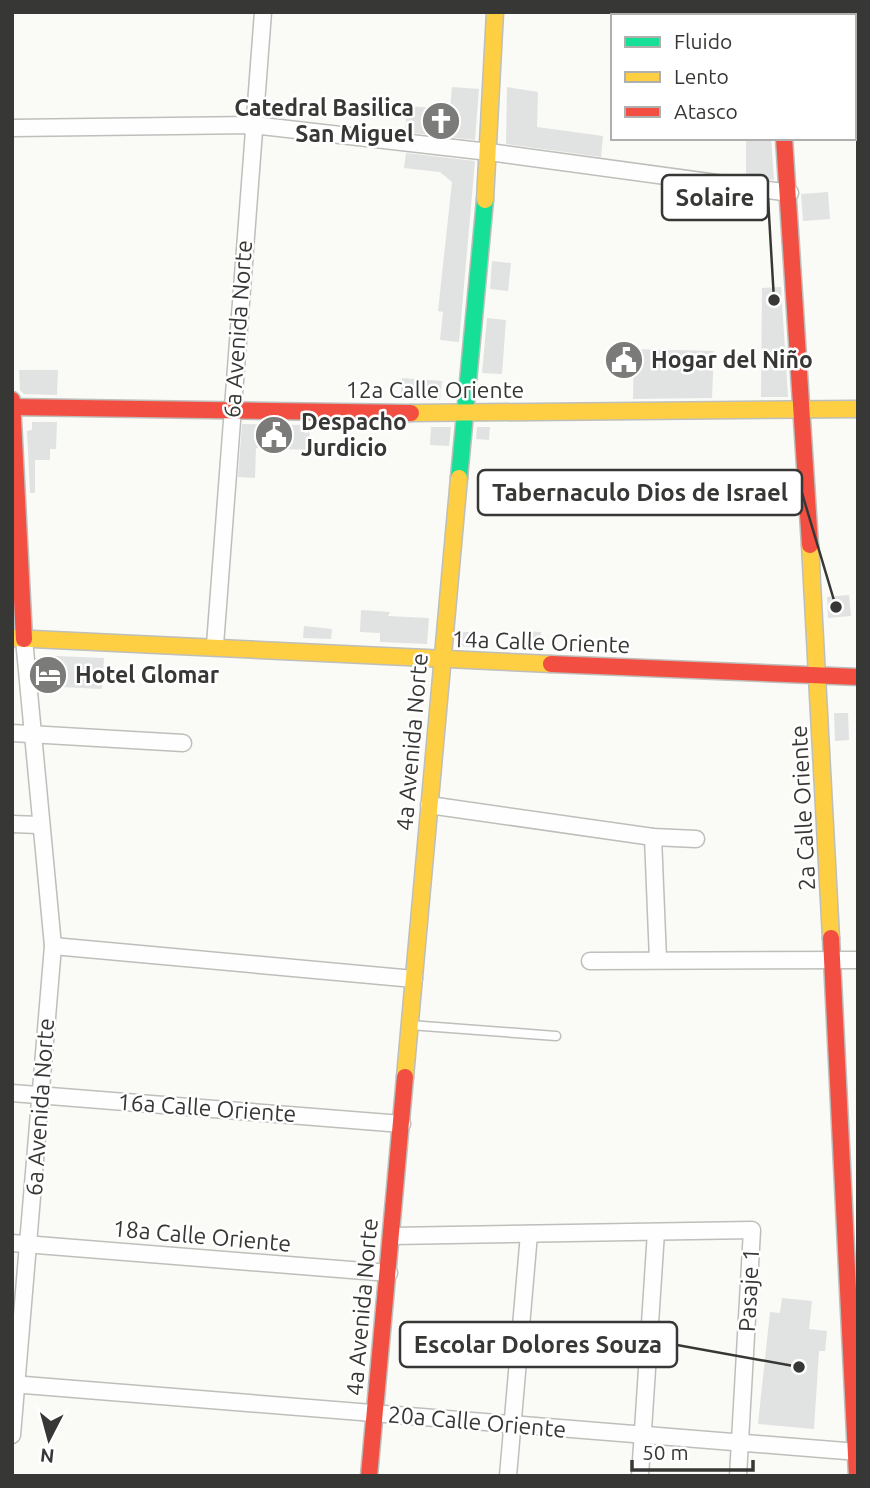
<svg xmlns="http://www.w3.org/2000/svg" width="870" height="1488" viewBox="0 0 870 1488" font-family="Ubuntu,sans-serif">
<rect width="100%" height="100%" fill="#fafaf7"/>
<g fill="#e1e2e2">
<polygon points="452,87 479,89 475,140 405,132 407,106 450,109"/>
<polygon points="507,87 538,92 537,127 603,136 601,157 506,144"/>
<polygon points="746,138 771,138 774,180 746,176"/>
<polygon points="406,153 475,161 459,342 440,340 443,312 438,311 452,182 440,172 404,168"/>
<polygon points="828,192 830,219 803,221 801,194"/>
<polygon points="492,261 511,263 508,291 490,289"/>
<polygon points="781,287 788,397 761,397 762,288"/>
<polygon points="487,318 506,320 502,374 482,373"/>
<polygon points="634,349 714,351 712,398 633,399"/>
<polygon points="19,370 58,370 57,395 24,394 20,390"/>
<polygon points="402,378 442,381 440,400 400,400"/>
<polygon points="32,422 57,422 56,449 50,449 50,460 35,460 35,493 30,493 27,431 32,430"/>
<polygon points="242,424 310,425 309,450 256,448 255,478 238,477"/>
<polygon points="431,427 451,427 449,446 430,445"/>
<polygon points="477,427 490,427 489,440 476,439"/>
<polygon points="849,595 851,616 828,618 827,597"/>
<polygon points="361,610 390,612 388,616 429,618 427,644 380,642 380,633 360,632"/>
<polygon points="304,626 332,629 331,639 303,638"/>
<polygon points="522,631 541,632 542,650 522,649"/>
<polygon points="459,632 472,632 471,647 458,646"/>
<polygon points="58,656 104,658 102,689 39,686 38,665 42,658"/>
<polygon points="834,713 848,713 849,740 835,741"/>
<polygon points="782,1298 812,1301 809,1329 827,1331 825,1351 819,1351 814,1429 758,1424 770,1312 780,1313"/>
</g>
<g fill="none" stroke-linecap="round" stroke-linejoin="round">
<g stroke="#bebebb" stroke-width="11">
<polyline id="lane" points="410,1025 556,1036"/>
</g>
<g stroke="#bebebb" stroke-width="19">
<g id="street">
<polyline points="12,128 253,125 489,152 790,193"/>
<polyline points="854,130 858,130"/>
<polyline points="215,645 263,12"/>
<polyline points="12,733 183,743"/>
<polyline points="429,805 653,837 696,839"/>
<polyline points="12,824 39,825"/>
<polyline points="653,837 658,960"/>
<polyline points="53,946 414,979"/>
<polyline points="590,961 858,960"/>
<polyline points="12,1093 402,1124"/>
<polyline points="392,1236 752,1230 738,1476"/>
<polyline points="12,1243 389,1273"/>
<polyline points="12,1384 858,1452"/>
<polyline points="12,1435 53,946 24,639"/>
<polyline points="508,1476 529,1234"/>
<polyline points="640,1476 656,1232"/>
</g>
</g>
<g stroke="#bebebb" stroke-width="19">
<g id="fast">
<polyline points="777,12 777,16"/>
<polyline points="459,478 485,200"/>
</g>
</g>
<g stroke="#bebebb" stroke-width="19">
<g id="slow">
<polyline points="485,200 495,12"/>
<polyline points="411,413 858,409"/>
<polyline points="810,545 831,938"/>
<polyline points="12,638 551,664"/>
<polyline points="405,1077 459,478"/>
</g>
</g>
<g stroke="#bebebb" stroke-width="19">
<g id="jam">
<polyline points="784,138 810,545"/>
<polyline points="12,400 24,639"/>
<polyline points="12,407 411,413"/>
<polyline points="551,664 858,677"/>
<polyline points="831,938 857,1476"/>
<polyline points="369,1476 405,1077"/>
</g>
</g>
<use href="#lane" stroke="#fefefe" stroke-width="8"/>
<use href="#street" stroke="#fefefe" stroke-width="16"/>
<use href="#fast" stroke="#16e098" stroke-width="16"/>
<use href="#slow" stroke="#ffcf43" stroke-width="16"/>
<use href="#jam" stroke="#f24e42" stroke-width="16"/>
</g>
<defs>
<g id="church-disc" transform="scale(2.0125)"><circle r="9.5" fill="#7b7b79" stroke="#fff"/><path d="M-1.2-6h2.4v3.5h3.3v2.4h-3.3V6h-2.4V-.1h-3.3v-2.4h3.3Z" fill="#fff"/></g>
<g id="civic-disc" transform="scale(2.0125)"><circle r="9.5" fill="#7b7b79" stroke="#fff"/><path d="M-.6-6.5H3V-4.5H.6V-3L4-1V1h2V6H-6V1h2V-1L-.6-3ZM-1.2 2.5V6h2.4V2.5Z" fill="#fff"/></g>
<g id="hotel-disc" transform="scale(2.0125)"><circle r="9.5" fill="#7b7b79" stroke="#fff"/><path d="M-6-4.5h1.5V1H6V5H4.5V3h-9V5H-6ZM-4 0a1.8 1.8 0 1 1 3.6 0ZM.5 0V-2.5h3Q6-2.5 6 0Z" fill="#fff"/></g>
</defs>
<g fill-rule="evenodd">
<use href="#church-disc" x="441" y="121"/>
<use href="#civic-disc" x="624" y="360"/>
<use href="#civic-disc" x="274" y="435"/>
<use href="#hotel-disc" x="48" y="675"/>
</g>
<g text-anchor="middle" stroke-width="5" stroke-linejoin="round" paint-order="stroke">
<g font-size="23" font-weight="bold" fill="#373735" stroke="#fff" text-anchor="start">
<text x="414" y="116" text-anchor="end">Catedral Basilica<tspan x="414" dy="26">San Miguel</tspan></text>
<text x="651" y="368">Hogar del Niño</text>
<text x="301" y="430">Despacho<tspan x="301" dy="26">Jurdicio</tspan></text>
<text x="75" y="683">Hotel Glomar</text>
</g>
<g font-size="23" fill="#373735" stroke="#fff">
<text transform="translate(238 329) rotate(-86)" y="8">6a Avenida Norte</text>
<text x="435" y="398">12a Calle Oriente</text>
<text transform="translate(541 642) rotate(2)" y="8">14a Calle Oriente</text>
<text transform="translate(412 742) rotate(-85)" y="8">4a Avenida Norte</text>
<text transform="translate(803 808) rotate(-93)" y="8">2a Calle Oriente</text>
<text transform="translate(40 1107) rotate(-86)" y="8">6a Avenida Norte</text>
<text transform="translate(207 1108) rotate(4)" y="8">16a Calle Oriente</text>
<text transform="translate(202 1236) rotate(5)" y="8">18a Calle Oriente</text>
<text transform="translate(749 1290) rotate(-87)" y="8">Pasaje 1</text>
<text transform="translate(362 1307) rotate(-85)" y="8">4a Avenida Norte</text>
<text transform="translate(477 1422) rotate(5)" y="8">20a Calle Oriente</text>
</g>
</g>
<path fill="none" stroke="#373735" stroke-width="2.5" d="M774 300L768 198M836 607L802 493M799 1367L677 1345"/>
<g fill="#373735" stroke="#fff" stroke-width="2.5">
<circle cx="774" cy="300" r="7"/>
<circle cx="836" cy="607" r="7"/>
<circle cx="799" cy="1367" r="7"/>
</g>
<g fill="#fff" stroke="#373735" stroke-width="2.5">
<rect x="662" y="175" width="106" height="45" rx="7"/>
<rect x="478" y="470" width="324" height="45" rx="7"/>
<rect x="400" y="1322" width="277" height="45" rx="7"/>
</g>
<g font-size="24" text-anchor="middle" font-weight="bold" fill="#373735">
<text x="715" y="206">Solaire</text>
<text x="640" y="501">Tabernaculo Dios de Israel</text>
<text x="538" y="1353">Escolar Dolores Souza</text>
</g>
<rect width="870" height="1488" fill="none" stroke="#373735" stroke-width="28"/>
<rect x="611" y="14" width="245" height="126" fill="#ffffff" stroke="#afafae" stroke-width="2"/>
<rect x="625" y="37" width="35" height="10" fill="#16e098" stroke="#afafae" stroke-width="2"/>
<text x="674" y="49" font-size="21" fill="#373735">Fluido</text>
<rect x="625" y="72" width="35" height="10" fill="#ffcf43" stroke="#afafae" stroke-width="2"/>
<text x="674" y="84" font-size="21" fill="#373735">Lento</text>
<rect x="625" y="107" width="35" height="10" fill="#f24e42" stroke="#afafae" stroke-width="2"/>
<text x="674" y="119" font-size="21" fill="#373735">Atasco</text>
<g transform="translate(49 1439) rotate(186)" stroke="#ffffff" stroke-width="5" paint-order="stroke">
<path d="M0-5L12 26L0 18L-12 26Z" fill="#373735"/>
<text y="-10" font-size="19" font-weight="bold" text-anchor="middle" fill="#373735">N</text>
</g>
<path d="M632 1460v10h121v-10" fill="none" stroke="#373735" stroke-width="3.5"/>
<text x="642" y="1460" font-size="21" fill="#373735" stroke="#ffffff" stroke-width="5" paint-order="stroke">50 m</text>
</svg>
